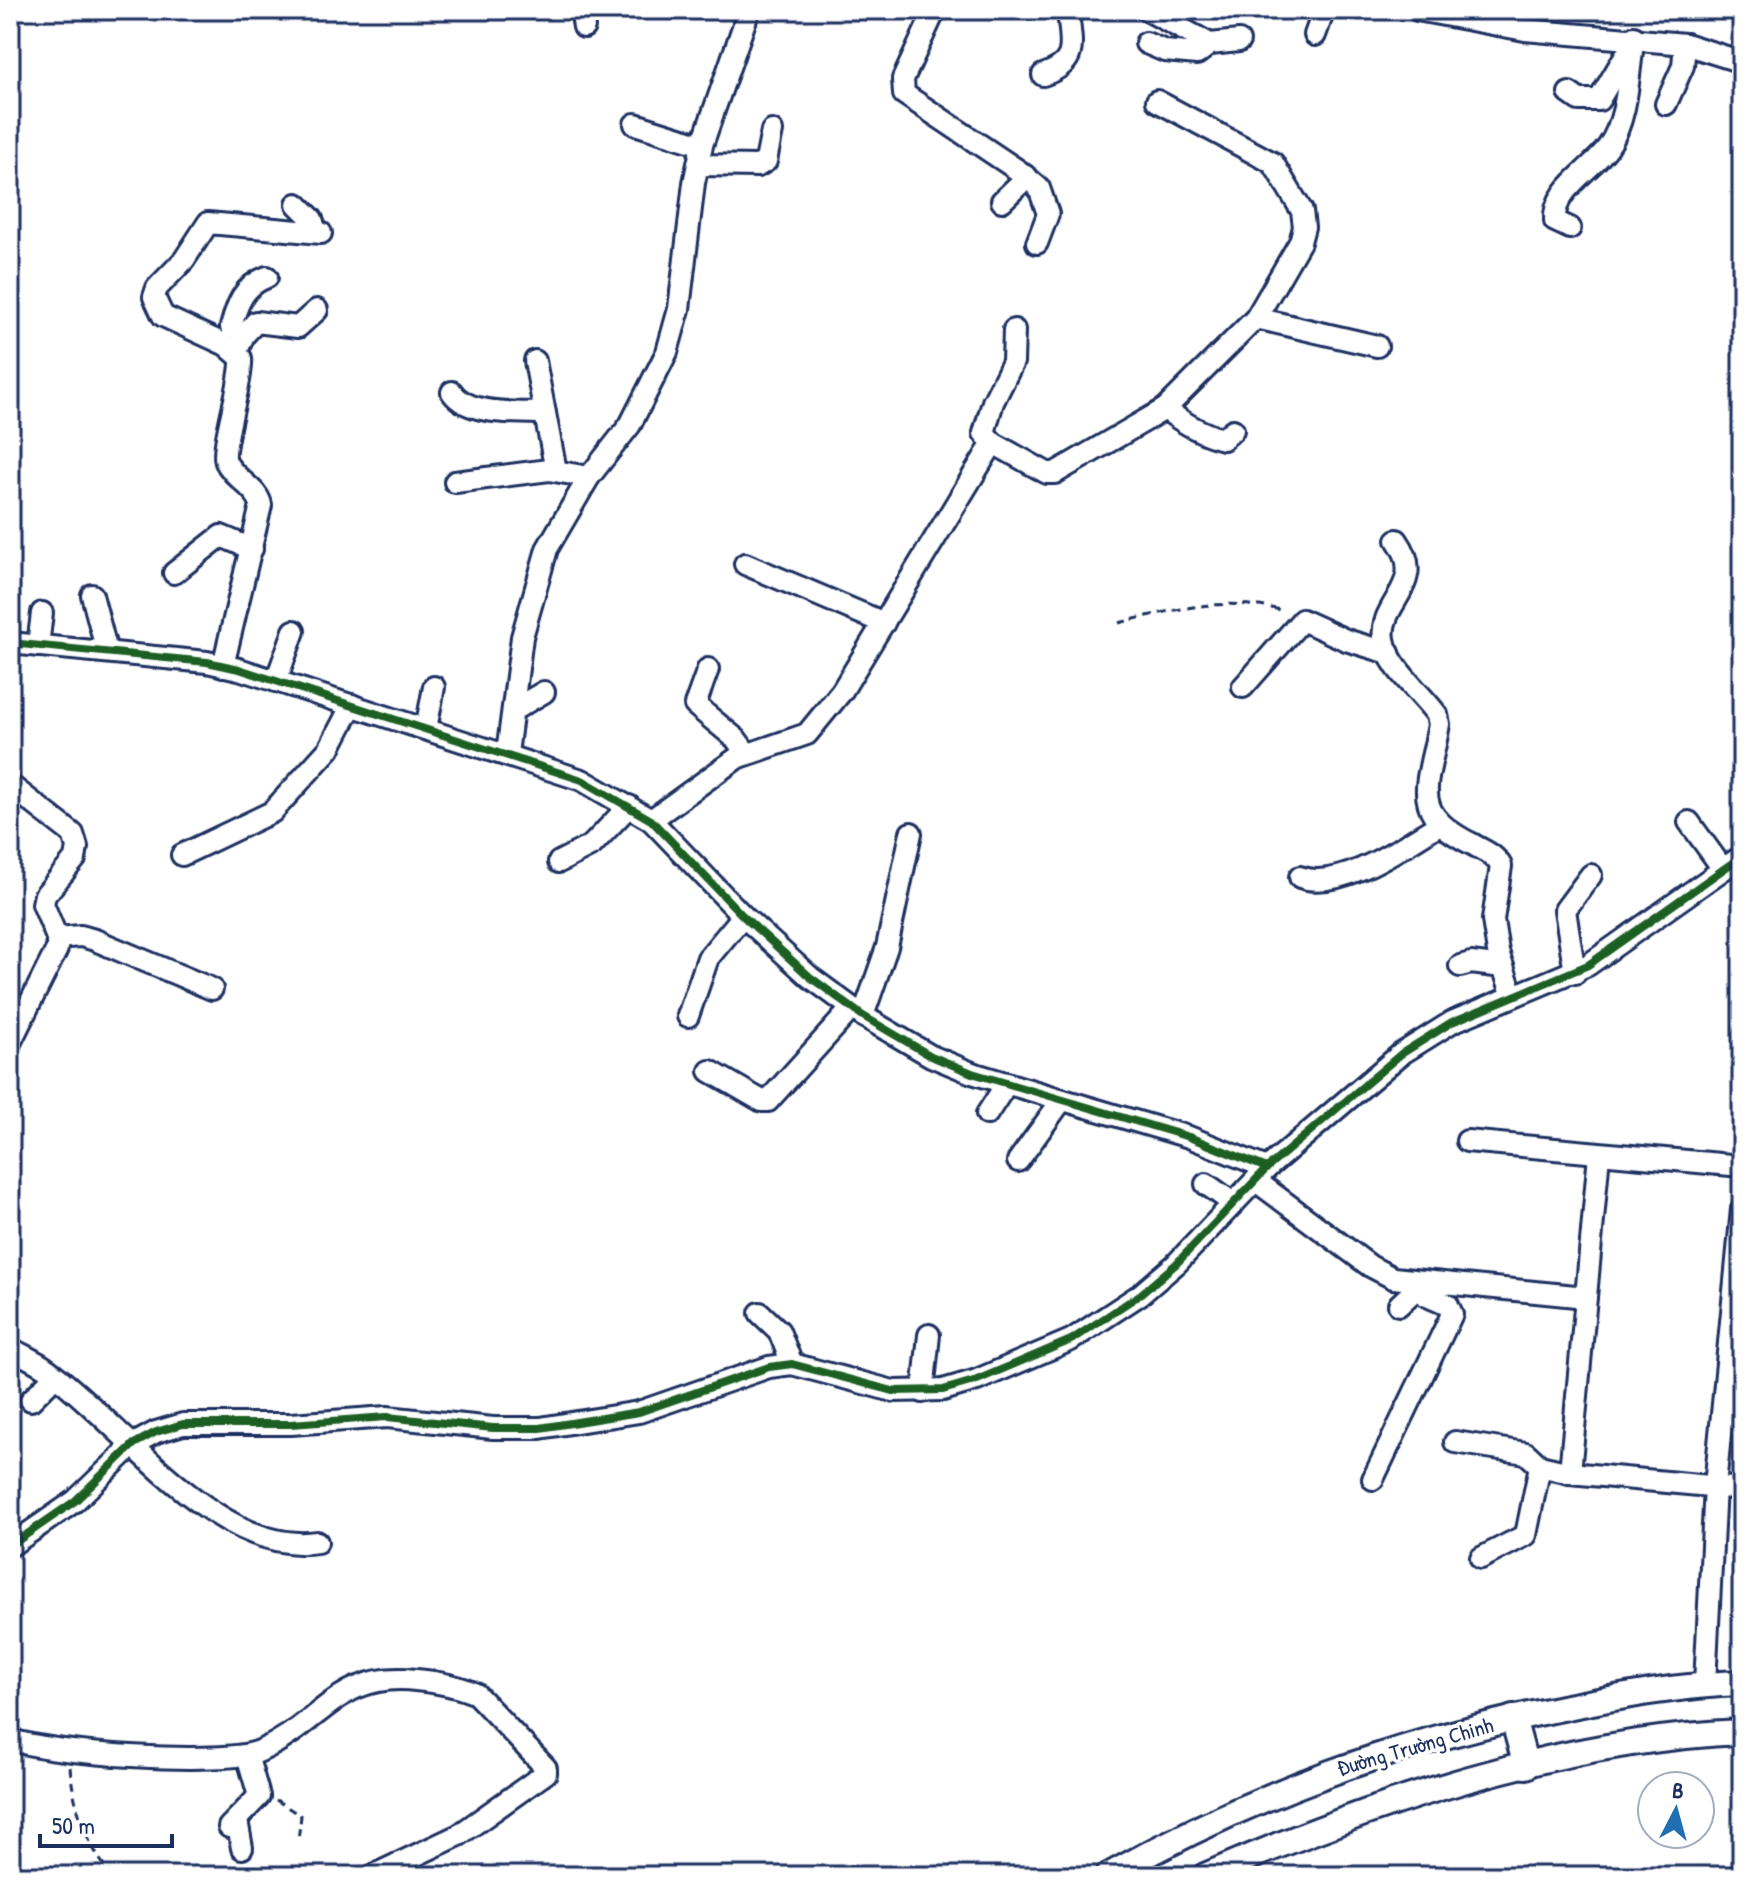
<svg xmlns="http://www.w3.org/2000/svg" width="1752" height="1886" viewBox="0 0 1752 1886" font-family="'Patrick Hand',sans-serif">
<rect width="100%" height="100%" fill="#fff"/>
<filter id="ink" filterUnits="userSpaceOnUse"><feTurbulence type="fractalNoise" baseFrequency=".0125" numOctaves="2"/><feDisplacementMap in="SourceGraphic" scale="16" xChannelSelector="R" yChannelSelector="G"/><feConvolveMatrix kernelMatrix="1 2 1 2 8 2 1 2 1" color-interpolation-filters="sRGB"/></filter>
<g filter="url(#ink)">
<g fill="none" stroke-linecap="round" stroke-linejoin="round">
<g stroke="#1b2f5e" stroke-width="26">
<g id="minor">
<polyline points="581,10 584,27"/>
<polyline points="935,10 903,79 904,94 1019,171 1039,188 1048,214 1037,243"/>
<polyline points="1147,10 1210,44 1239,41"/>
<polyline points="1417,10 1525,30 1685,44 1742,62"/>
<polyline points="1315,35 1324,10"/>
<polyline points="1146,43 1165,51 1197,54 1210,44"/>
<path d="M 1043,75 C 1081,62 1070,43 1068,10"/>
<polyline points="1569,93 1579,100 1599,100 1625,56"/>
<polyline points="1666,104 1683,66 1685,44"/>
<polyline points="635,124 702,145"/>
<polyline points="698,165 758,166 766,161 772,131"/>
<polyline points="1002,201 1027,177"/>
<polyline points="297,204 312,219 316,232"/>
<path d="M 1570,228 L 1555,221 C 1552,190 1592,170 1608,147 C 1629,118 1628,71 1634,37"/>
<polyline points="1256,318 1377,346"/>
<path d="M 231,327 C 237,304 243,286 267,277"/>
<polyline points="1014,330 1013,362 993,402 984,433 993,443 1047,473 1055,473 1165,409 1256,318 1300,242 1304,227 1302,211 1273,163 1157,101"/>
<polyline points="237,351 244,335 256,322 298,327 317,310"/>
<polyline points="535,361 556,471"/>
<path d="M 452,392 C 468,416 518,412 545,413"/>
<path d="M 1165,409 C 1182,422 1202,434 1223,439 L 1233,430"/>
<polyline points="455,482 549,470 589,477"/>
<path d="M 1397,540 C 1429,585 1378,602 1384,639 C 1389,669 1421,692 1437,715 L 1439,724 C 1429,785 1406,811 1472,844 C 1482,850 1495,854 1501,866 L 1493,920 L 1498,952 L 1513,996"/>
<polyline points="745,564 884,623"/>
<polyline points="174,573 221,536 252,549"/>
<polyline points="92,595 107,652"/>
<polyline points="10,643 207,662 239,669 582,780 651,820 743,916 810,977 863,1016 931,1056 972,1073 1189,1137 1267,1168"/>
<polyline points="38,646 42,613"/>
<path d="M 223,666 L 261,505 C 258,488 234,479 226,462 C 220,448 243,381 241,358 L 226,345 L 163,316 L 154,297 L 157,288 L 184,260 L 208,223 L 321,233"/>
<polyline points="708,669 695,705 736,739 747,754"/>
<polyline points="276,681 294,631"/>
<polyline points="1243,687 1302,620 1346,640 1389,653"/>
<polyline points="515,709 544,692"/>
<polyline points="426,729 434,687"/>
<polyline points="507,754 522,637 547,549 589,477 630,425 667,352 679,309 694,183 702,145 749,10"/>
<polyline points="10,785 73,834 77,847 75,859 45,895 43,904 57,938 57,949 10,1043"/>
<polyline points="651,820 737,758 807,734 842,691 993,443"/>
<polyline points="1689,822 1723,869"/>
<polyline points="182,855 272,812 329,749 352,705"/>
<polyline points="559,862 592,845 629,806"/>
<path d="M 1300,877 C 1340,892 1405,845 1438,825"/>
<polyline points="57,938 81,936 95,940 212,989"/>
<polyline points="1460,966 1471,963 1503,967"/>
<polyline points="1575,973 1565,910 1591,875"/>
<polyline points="688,1016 708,958 743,916"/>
<polyline points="863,1016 887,947 911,833"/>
<polyline points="710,1071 762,1101 768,1101 852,1008"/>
<polyline points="987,1114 1007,1083"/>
<polyline points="1467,1141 1742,1166"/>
<polyline points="1018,1161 1062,1100"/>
<polyline points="1256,1181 1370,1266 1393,1278 1586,1297"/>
<polyline points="1206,1184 1233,1203"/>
<polyline points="1399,1305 1417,1288"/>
<polyline points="760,1313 779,1331 792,1364"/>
<path d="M 10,1348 C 22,1355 36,1361 47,1369 C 122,1423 217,1557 317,1542"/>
<polyline points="923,1392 929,1335"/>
<polyline points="31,1400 55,1376"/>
<polyline points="1455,1442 1526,1453 1540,1466 1570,1473 1742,1489"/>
<polyline points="1570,1473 1599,1154"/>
<polyline points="1373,1479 1452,1314 1448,1305 1425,1295 1409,1281"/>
<polyline points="10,1546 75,1501 134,1444 156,1432 183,1424 291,1424 387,1417 493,1428 540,1428 639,1412 769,1367 792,1364 893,1391 943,1390 977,1380 1071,1340 1141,1294 1176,1264 1267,1168 1401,1054 1452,1022 1588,965 1742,856"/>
<polyline points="1481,1558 1526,1535 1540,1466"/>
<polyline points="1705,1684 1715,1486 1742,1209"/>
<path d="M 10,1739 C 46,1754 226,1766 260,1751 C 321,1724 339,1671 416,1680 C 437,1682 457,1685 476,1694 L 546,1768 L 546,1773 L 459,1835 L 372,1876"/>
<polyline points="237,1820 242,1848"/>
<polyline points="229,1827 259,1796 247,1755"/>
</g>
</g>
<g stroke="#1b2f5e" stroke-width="30">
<g id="major">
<polyline points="1513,1718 1526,1766"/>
<path d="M 1108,1876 C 1254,1794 1398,1741 1562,1708 C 1622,1696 1681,1685 1742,1683"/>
<path d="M 1205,1876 C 1374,1803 1556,1740 1742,1732"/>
</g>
</g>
<g stroke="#1b2f5e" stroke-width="3" stroke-dasharray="8 6" stroke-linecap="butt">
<path d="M 1119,623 C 1174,609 1228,596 1284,611"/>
<path d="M 70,1767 C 74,1808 86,1844 112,1876"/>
<polyline points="276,1800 301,1816 298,1840"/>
</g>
<use href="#minor" stroke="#fff" stroke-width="20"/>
<use href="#major" stroke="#fff" stroke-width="24"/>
<g stroke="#fff" stroke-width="13">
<g id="cycleway">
<polyline points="10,643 207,662 239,669 582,780 651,820 743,916 810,977 863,1016 931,1056 972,1073 1189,1137 1267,1168"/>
<polyline points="10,1546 75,1501 134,1444 156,1432 183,1424 291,1424 387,1417 493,1428 540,1428 639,1412 769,1367 792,1364 893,1391 943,1390 977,1380 1071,1340 1141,1294 1176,1264 1267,1168 1401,1054 1452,1022 1588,965 1742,856"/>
</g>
</g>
<use href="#cycleway" stroke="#1b5e20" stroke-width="8"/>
</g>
</g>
<g text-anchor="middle" stroke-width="7" stroke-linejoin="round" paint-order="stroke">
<g font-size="22" fill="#1b2f5e" stroke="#fff">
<text transform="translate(1415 1746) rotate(-16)" y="8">Đường Trường Chinh</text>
</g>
</g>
<rect width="1752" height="1886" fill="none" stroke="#fff" stroke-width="40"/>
<rect x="20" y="20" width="1712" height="1846" fill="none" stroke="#1b2f5e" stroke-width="3" filter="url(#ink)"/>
<g transform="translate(1676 1810) rotate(6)"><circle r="38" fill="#ffffff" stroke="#a4acbf" stroke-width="2"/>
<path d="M0-6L14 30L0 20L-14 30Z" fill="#1f6fb2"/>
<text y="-12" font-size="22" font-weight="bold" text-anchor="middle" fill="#1b2f5e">B</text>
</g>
<path d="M40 1834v12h132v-12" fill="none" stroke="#1b2f5e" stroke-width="4"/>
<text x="52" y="1834" font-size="24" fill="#1b2f5e" stroke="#ffffff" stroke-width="6" paint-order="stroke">50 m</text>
</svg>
